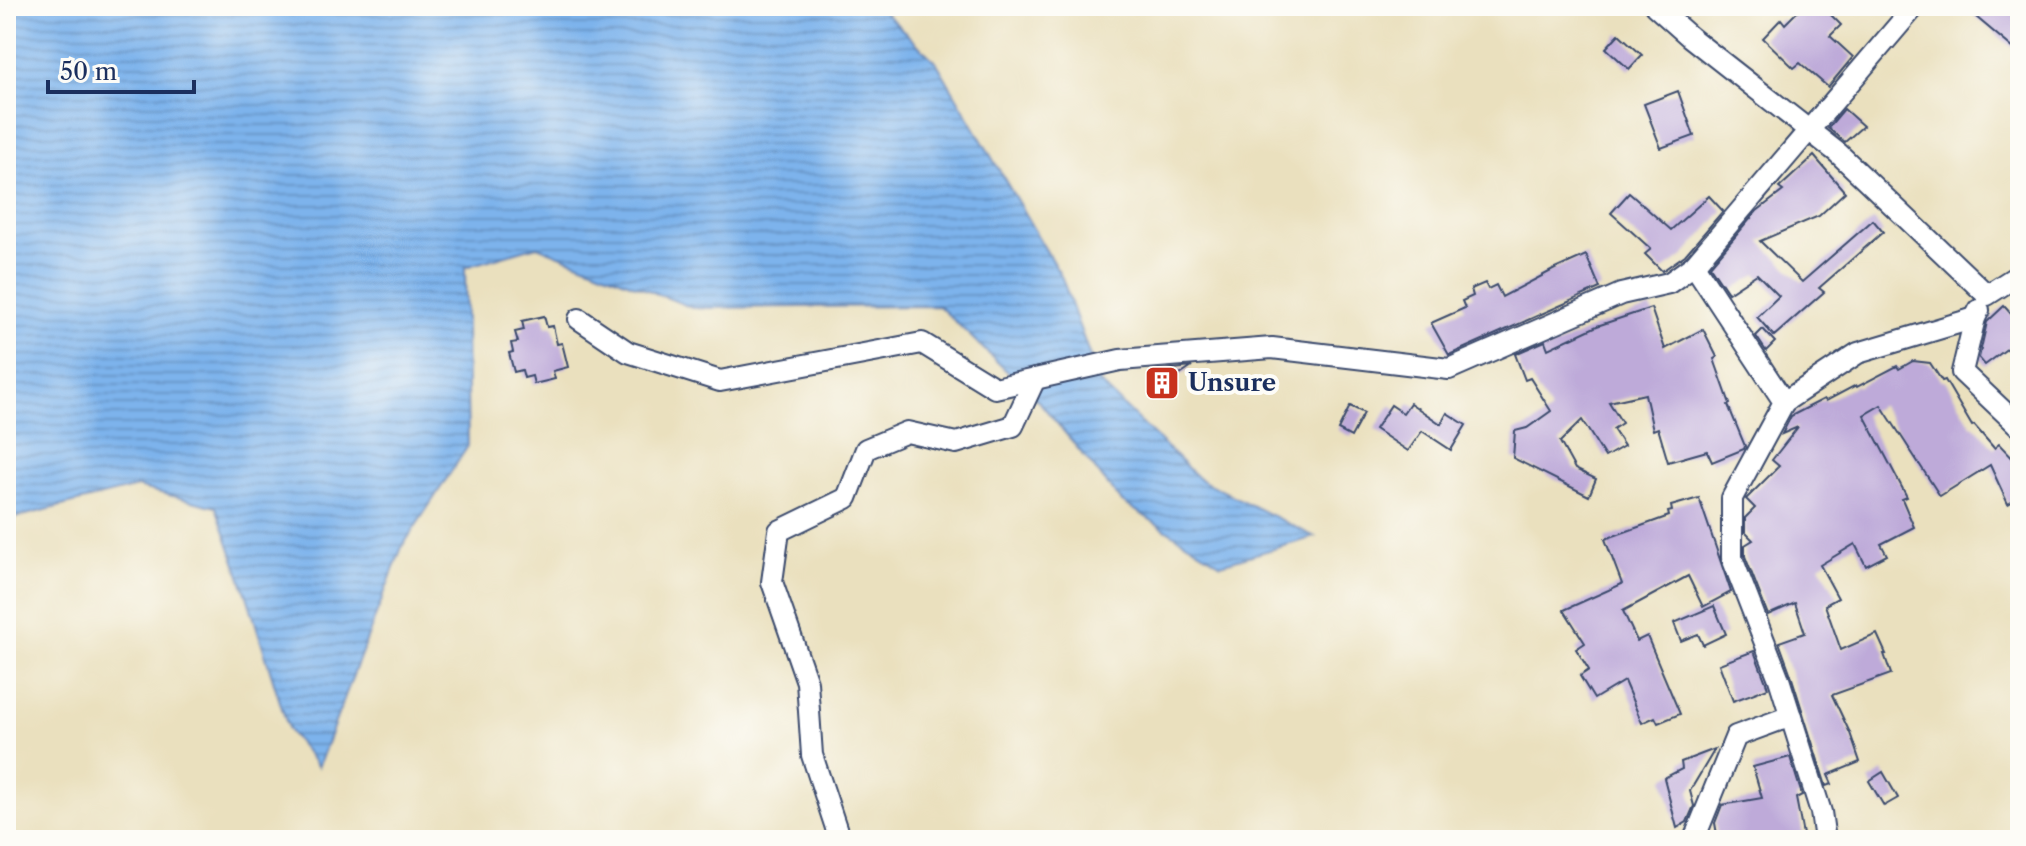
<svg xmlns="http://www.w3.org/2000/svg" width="2026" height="846" viewBox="0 0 2026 846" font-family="'Libre Caslon Text',serif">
<defs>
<pattern id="water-rules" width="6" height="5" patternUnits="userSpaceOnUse" patternTransform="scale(2)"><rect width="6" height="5" fill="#7db3ec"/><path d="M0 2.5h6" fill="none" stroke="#6692c2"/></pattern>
</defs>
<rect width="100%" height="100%" fill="#fdfcf7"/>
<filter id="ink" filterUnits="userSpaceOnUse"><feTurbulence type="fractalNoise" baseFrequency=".0125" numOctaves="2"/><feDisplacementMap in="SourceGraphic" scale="16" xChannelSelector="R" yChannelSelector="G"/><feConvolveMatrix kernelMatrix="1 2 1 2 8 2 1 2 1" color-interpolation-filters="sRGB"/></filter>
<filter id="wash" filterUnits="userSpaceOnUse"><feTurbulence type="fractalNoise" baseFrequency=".006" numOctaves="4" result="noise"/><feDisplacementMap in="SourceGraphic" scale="32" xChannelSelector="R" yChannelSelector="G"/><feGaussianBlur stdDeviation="1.8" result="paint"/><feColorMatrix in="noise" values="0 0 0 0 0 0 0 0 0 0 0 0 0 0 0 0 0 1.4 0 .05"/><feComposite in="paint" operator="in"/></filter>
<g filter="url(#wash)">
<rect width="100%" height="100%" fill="#eae0be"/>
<polygon fill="url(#water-rules)" stroke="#4c71a5" stroke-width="2" points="6,6 878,6 937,63 1062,278 1099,382 1199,479 1315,537 1221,564 1122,502 1042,405 939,306 693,308 537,246 465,267 468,446 402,547 318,767 289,731 248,599 216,507 137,487 6,520"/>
<g id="blocks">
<g fill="#beaad9">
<polygon points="1803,6 1822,6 1841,25 1830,36 1853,57 1828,87 1800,63 1794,68 1763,38 1781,19 1785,24"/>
<polygon points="1963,6 2020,6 2020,54"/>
<polygon points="1619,34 1642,55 1629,69 1606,48"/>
<polygon points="1678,91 1694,136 1661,148 1644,104"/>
<polygon points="1844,109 1863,126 1845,142 1828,128"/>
<polygon points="1814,156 1845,192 1819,216 1760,241 1802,282 1873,220 1883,232 1819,288 1824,292 1774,336 1757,317 1779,296 1757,274 1728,293 1710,266 1757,211 1783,191 1779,188"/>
<polygon points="1629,193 1671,230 1709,196 1723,211 1685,255 1662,271 1645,254 1651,249 1611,213"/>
<polygon points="1586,255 1600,288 1449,355 1431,323 1465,308 1462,301 1473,296 1471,289 1485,283 1488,289 1496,285 1502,297 1555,269"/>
<polygon points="2004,306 2020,324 2020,339 1985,365 1979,358 1987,322"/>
<polygon points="1651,308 1665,349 1703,329 1717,357 1714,359 1730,404 1728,405 1745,446 1744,449 1712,462 1707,451 1668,462 1658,428 1653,430 1645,394 1609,402 1622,423 1613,429 1624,446 1605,457 1582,420 1560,442 1575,469 1596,479 1589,496 1513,458 1515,431 1527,428 1551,411 1530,378 1525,380 1515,354 1545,341 1548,349 1597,326"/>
<polygon points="544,316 547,327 553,326 557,344 562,343 568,367 553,371 555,379 534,384 532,376 524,378 522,370 514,372 509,353 513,352 511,343 518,342 515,332 524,330 522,321"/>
<polygon points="1763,329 1775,342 1766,351 1756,336"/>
<polygon points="1913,361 1930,363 1942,381 1945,380 1972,426 1974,425 1994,448 1999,444 2020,466 2020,497 2008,504 1990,465 1940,496 1881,405 1864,415 1907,497 1902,499 1914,527 1881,544 1887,555 1866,566 1855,544 1820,565 1838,598 1825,605 1841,650 1877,634 1886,654 1884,654 1891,674 1832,695 1850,733 1860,762 1828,775 1832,784 1826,786 1791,675 1779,642 1805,633 1795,603 1768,615 1745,556 1745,545 1753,540 1745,532 1745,518 1755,508 1746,499 1779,466 1772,460 1798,427 1782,434 1791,416 1824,399 1826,401 1856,385 1857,387 1897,366 1899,369"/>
<polygon points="1192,367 1159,389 1154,371"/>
<polygon points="1410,403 1441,424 1447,413 1466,425 1451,450 1422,431 1408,451 1375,429 1391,405 1403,413"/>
<polygon points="1350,406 1364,413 1351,437 1338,430"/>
<polygon points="1699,498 1731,592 1703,607 1688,576 1623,611 1637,641 1647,636 1680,714 1658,723 1655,717 1642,723 1624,681 1594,699 1580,676 1589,670 1576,649 1585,643 1564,610 1622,584 1605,539 1669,516 1668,512 1672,511 1671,506"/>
<polygon points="1714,606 1726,634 1703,645 1698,634 1681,641 1674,623"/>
<polygon points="1754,651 1768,688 1733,701 1719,664"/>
<polygon points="1715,749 1690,791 1694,806 1687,822 1677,828 1664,778 1682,769 1681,762"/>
<polygon points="1790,757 1802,795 1796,798 1804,840 1718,840 1715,823 1722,805 1762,798 1753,767"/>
<polygon points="1883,772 1898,798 1884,806 1869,781"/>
</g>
</g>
</g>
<g filter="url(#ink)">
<use href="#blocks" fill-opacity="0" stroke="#3a4a6c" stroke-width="2"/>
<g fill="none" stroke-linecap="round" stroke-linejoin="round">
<g stroke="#3a4a6c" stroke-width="24">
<g id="minor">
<polyline points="1655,6 1690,37 1838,153 1987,295 2020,274"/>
<polyline points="1694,265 1784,402 1732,498 1732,558 1779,679 1821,812 1825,840"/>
<polyline points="1979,310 1975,318 1962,372 2020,427"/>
<polyline points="579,319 628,352 720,381 922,343 995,388 1120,360 1272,348 1449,369 1621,294 1669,283 1694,265 1915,6"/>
<polyline points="1784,402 1858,353 1975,318"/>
<polyline points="1695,837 1736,736 1791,716"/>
<polyline points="840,840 812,755 807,682 772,582 779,531 847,498 866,449 907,432 956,443 1013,426 1035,379"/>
</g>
</g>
<use href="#minor" stroke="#fff" stroke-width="20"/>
</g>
</g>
<defs>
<g id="building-square" transform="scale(1.8)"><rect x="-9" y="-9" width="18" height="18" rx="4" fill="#c8321e" stroke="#fdfcf7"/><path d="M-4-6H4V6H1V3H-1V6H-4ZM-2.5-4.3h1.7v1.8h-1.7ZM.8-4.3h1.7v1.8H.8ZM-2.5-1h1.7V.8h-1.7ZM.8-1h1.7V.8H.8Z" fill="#fff"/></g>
</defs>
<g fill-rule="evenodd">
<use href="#building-square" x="1162" y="383"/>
</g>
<g text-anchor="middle" stroke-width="8" stroke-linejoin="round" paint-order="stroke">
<g font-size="24" font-weight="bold" fill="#1b2f5e" stroke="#fdfcf7" text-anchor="start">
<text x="1188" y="391">Unsure</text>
</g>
</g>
<rect width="2026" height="846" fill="none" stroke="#fdfcf7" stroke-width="32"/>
<path d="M48 80v12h146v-12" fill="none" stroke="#1b2f5e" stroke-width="4"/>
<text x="60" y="80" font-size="24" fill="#1b2f5e" stroke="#fdfcf7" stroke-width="6" paint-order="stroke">50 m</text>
</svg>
